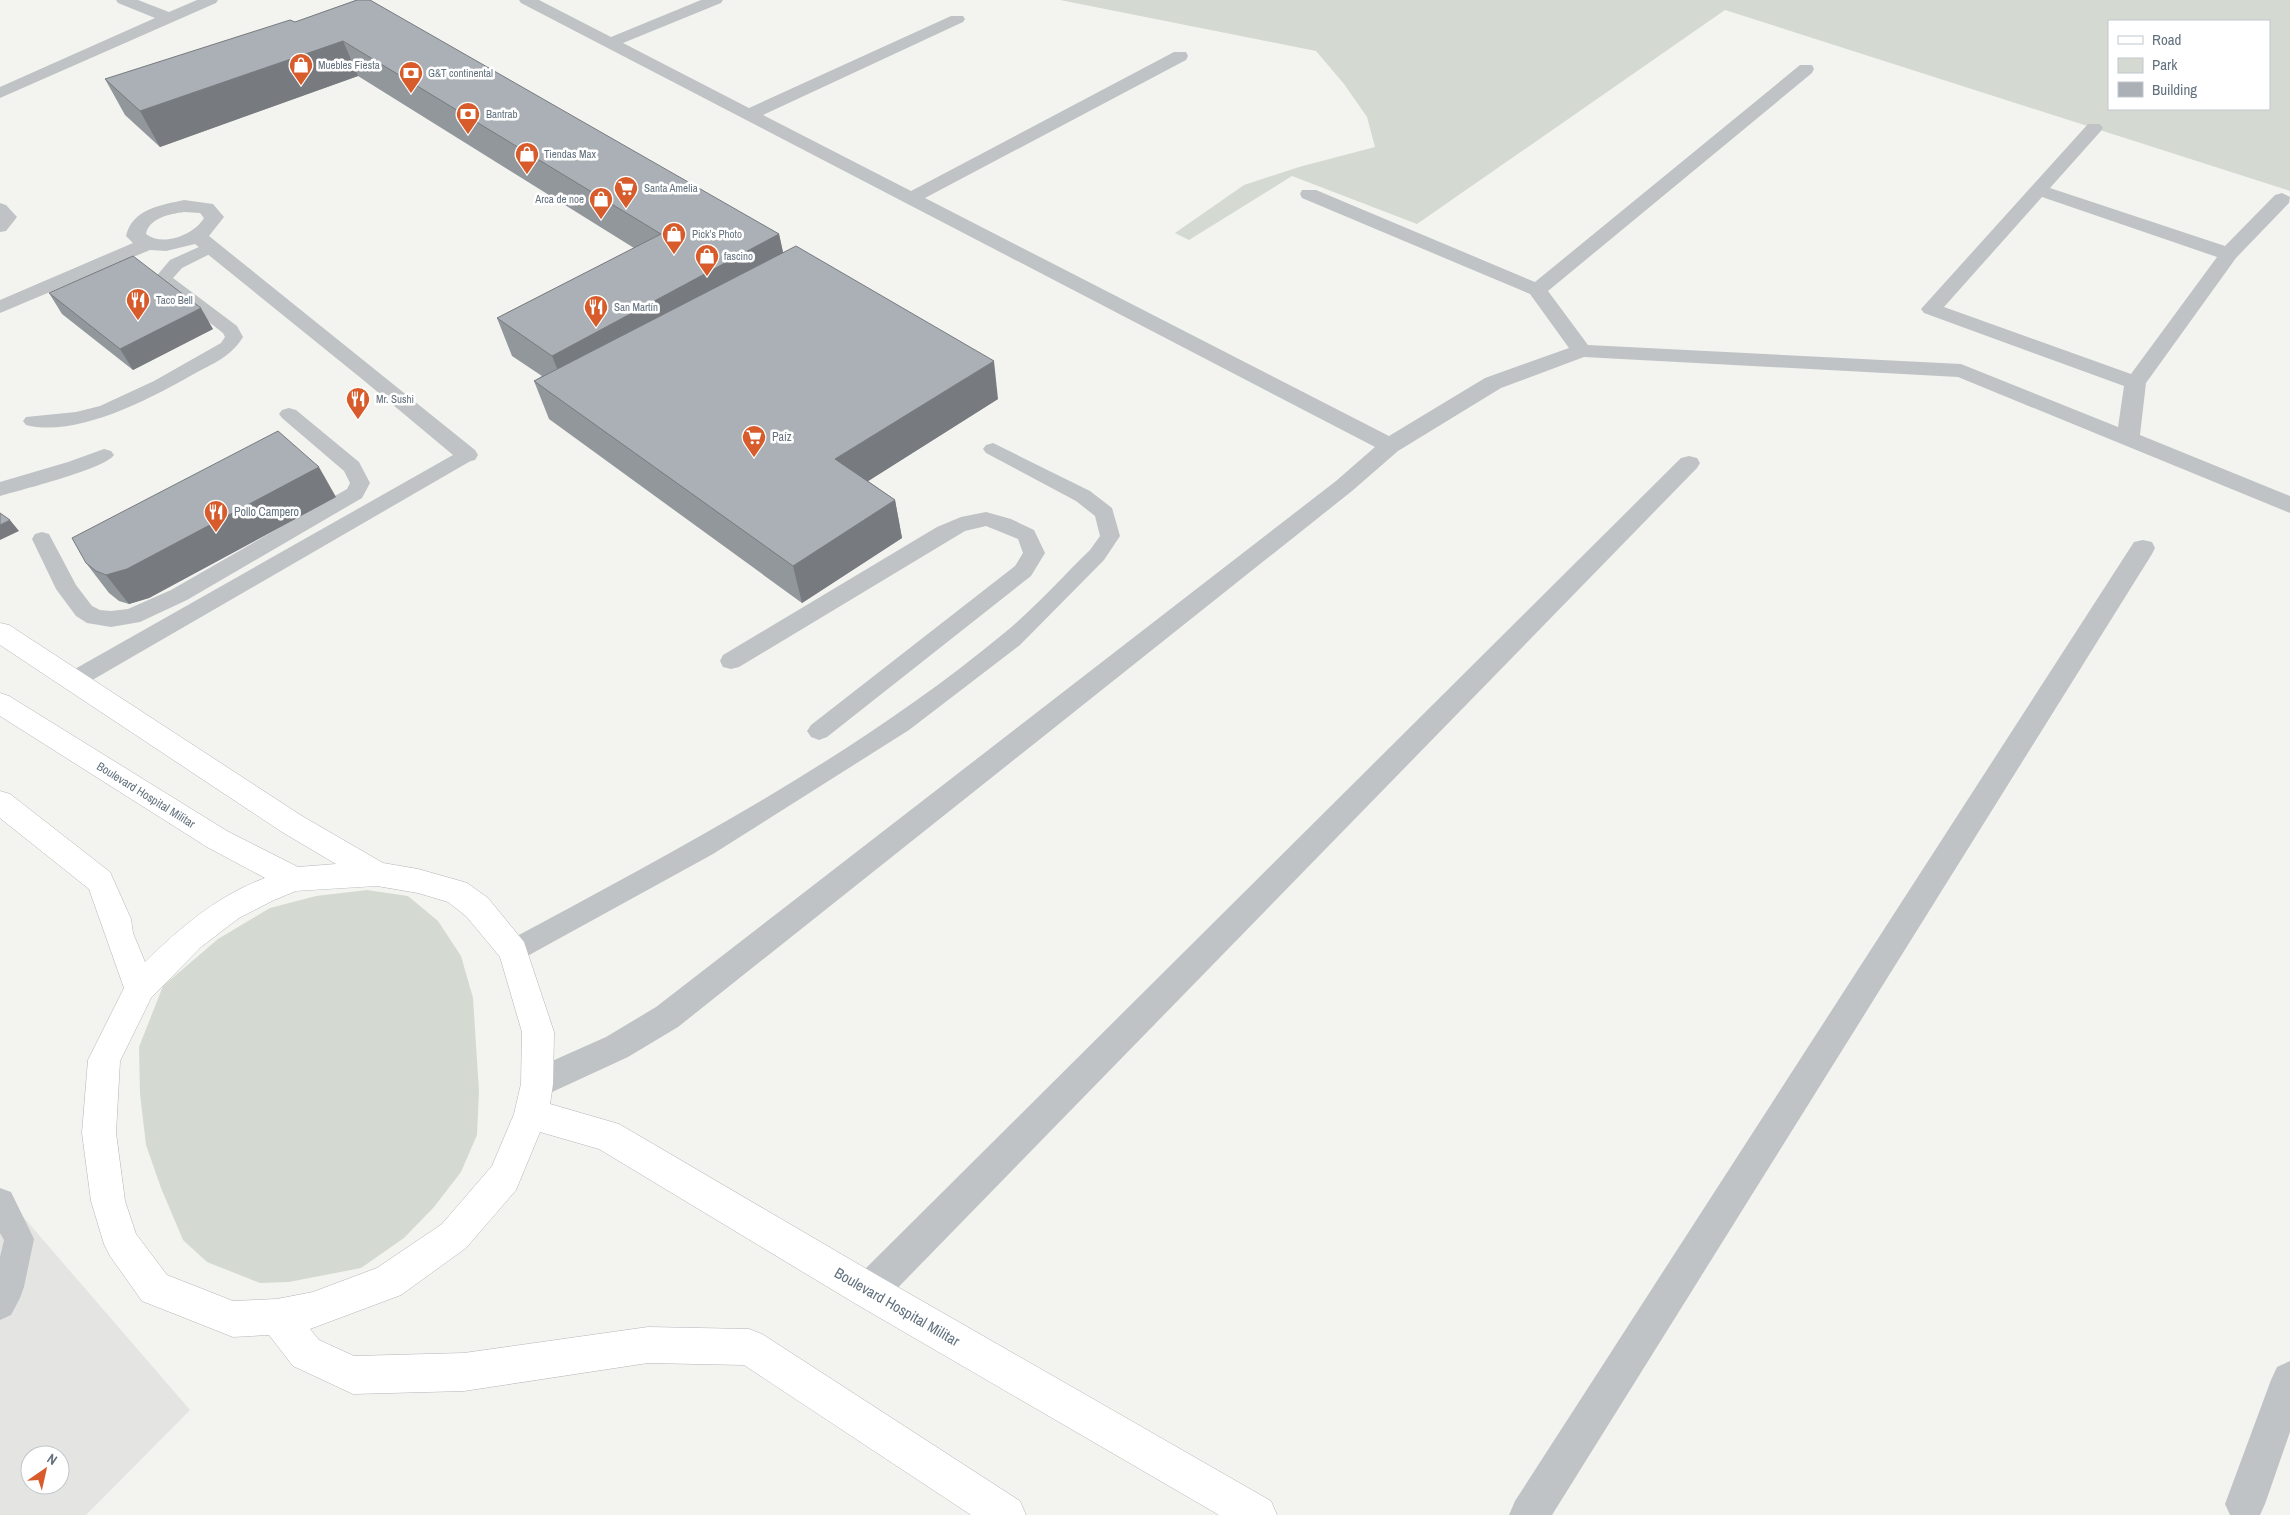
<svg xmlns="http://www.w3.org/2000/svg" width="2290" height="1515" viewBox="0 0 2290 1515" font-family="'Archivo Narrow',sans-serif">
<rect width="100%" height="100%" fill="#f3f4ef"/>
<path fill="#e4e5e3" fill-rule="evenodd" d="M 0,1190 L 190,1410 L 86,1515 L 0,1515 ZM 30,1455 L 60,1455 L 60,1485 L 30,1485 Z"/>
<g fill="#d4dad1" fill-rule="evenodd">
<path d="M 1060,0 L 2290,0 L 2290,191 L 1725,10 L 1417,224 L 1292,176 L 1189,240 L 1175,233 L 1244,185 L 1299,167 L 1375,147 L 1367,117 L 1344,84 L 1316,51 ZM 2109,21 L 2269,21 L 2269,109 L 2109,109 Z"/>
<polygon points="367,890 408,896 438,921 461,956 473,998 479,1091 477,1135 461,1172 434,1207 404,1238 361,1268 289,1282 260,1283 207,1262 183,1240 161,1188 146,1145 140,1094 139,1047 163,986 218,939 270,908 316,896"/>
</g>
<g fill="none" stroke-linecap="round" stroke-linejoin="round">
<g stroke="#b2b6ba" stroke-width="1">
<path id="secondary" d="M 0,623 L 9,625 L 302,816 L 383,863 L 418,869 L 457,880 L 467,883 L 488,898 L 524,942 L 554,1032 L 553,1084 L 550,1104 L 619,1124 L 882,1278 L 1271,1501 L 1277,1515 L 1219,1515 L 856,1304 L 599,1149 L 540,1132 L 516,1190 L 466,1248 L 401,1295 L 310,1329 L 319,1340 L 354,1356 L 464,1353 L 648,1327 L 749,1329 L 762,1334 L 1020,1501 L 1026,1515 L 971,1515 L 744,1365 L 648,1363 L 464,1391 L 353,1394 L 293,1366 L 269,1335 L 233,1337 L 142,1301 L 110,1256 L 104,1244 L 91,1201 L 82,1133 L 88,1060 L 124,988 L 89,889 L 0,818 L 0,791 L 10,794 L 110,872 L 131,919 L 133,933 L 145,962 C 181,927 217,896 265,878 L 207,847 L 0,716 L 0,693 L 9,696 L 227,831 L 298,867 L 336,864 L 282,832 L 0,645 ZM 377,886 L 418,893 L 448,902 L 466,916 L 500,957 L 522,1032 L 521,1084 L 514,1114 L 492,1166 L 442,1224 L 377,1268 L 313,1292 L 277,1299 L 233,1301 L 167,1275 L 136,1234 L 125,1201 L 116,1133 L 120,1061 L 151,998 L 201,947 L 239,918 L 274,900 L 296,891 Z"/>
</g>
<g fill="#bfc3c6" fill-rule="evenodd">
<polygon points="0,203 6,205 17,217 6,231 0,232"/>
<path d="M 210,242 L 216,243 L 218,247 L 216,251 L 182,268 L 173,278 L 237,326 L 243,337 C 231,357 212,364 192,375 C 150,399 76,438 26,425 L 23,421 L 26,417 L 76,412 L 100,406 L 154,381 L 221,343 L 225,337 L 223,333 L 154,279 L 170,260 Z"/>
<polygon points="289,408 296,410 359,462 370,483 362,498 187,600 140,622 111,627 87,623 76,616 56,589 32,539 35,534 42,532 49,534 76,585 92,606 100,610 111,611 128,609 171,590 347,489 350,483 344,471 282,418 279,414 282,410"/>
<path d="M 993,443 L 1090,491 L 1112,508 L 1120,536 L 1104,560 L 1020,645 L 909,730 L 713,854 L 522,959 L 513,962 L 504,959 L 500,951 L 504,943 C 675,851 853,758 1003,634 C 1034,609 1061,578 1090,550 L 1100,536 L 1095,516 L 1076,501 L 986,453 L 983,449 L 986,445 Z"/>
<path d="M 104,449 L 111,451 L 114,455 C 105,469 20,490 0,496 L 0,482 L 68,462 Z"/>
<polygon points="467,449 474,451 477,455 474,459 82,686 74,688 66,686 63,680 66,674 460,451"/>
<polygon points="986,512 1011,519 1034,530 1045,553 1031,576 827,737 819,740 811,737 807,731 811,725 1015,566 1023,553 1018,539 986,526 965,531 739,667 731,669 723,667 720,661 723,655 937,527 961,517"/>
<polygon points="0,1188 11,1192 34,1239 24,1287 20,1298 11,1315 0,1320 0,1257 4,1240 0,1233"/>
</g>
<g fill="#bfc3c6" fill-rule="evenodd">
<polygon points="116,0 138,0 169,12 197,0 218,0 216,3 0,98 0,87 155,18 118,3"/>
<path d="M 519,0 L 539,0 L 611,37 L 701,0 L 723,0 L 721,3 L 623,43 L 749,108 L 951,16 L 963,16 L 965,19 L 963,22 L 763,115 L 911,191 L 1174,52 L 1186,52 L 1188,56 L 1186,60 L 925,198 L 1389,436 L 1485,378 L 1569,348 L 1530,294 L 1302,198 L 1300,194 L 1302,190 L 1316,190 L 1535,282 L 1800,65 L 1812,65 L 1814,69 L 1812,73 L 1548,291 L 1588,345 L 1961,364 L 2118,427 L 2124,386 L 1924,313 L 1921,309 L 2088,124 L 2100,124 L 2103,128 L 2100,132 L 2050,188 L 2225,246 L 2275,195 L 2282,193 L 2290,197 L 2289,203 L 2236,258 L 2146,383 L 2140,435 L 2290,496 L 2290,513 L 1958,377 L 1584,357 L 1501,388 L 1398,451 L 1352,491 L 678,1027 L 628,1057 L 537,1099 L 525,1095 L 521,1084 L 525,1073 L 606,1037 L 656,1007 L 1336,481 L 1375,447 L 521,3 ZM 2042,197 L 2217,257 L 2131,374 L 1944,307 Z"/>
<path d="M 184,200 L 213,204 L 224,217 L 209,236 L 475,450 L 478,455 L 475,460 L 467,462 L 459,460 L 362,379 L 195,244 L 166,251 L 150,250 L 0,313 L 0,300 L 133,243 L 126,236 C 132,209 161,205 184,200 ZM 184,212 L 200,213 L 204,218 C 194,235 163,247 146,234 C 149,218 170,214 184,212 Z"/>
<polygon points="1689,456 1697,458 1700,463 1697,468 882,1304 869,1309 856,1304 851,1291 856,1278 1681,458"/>
<polygon points="2143,540 2152,542 2155,548 2152,554 1552,1515 1509,1515 1515,1501 2134,542"/>
<polygon points="2290,1361 2290,1432 2265,1504 2260,1515 2230,1515 2225,1504 2271,1380 2277,1367"/>
</g>
<use href="#secondary" fill="#fff" fill-rule="evenodd"/>
</g>
<g fill="#92979c">
<polygon points="357,0 779,234 783,252 998,399 868,481 895,500 902,538 802,603 549,419 534,381 542,376 512,356 497,318 634,248 358,76 160,147 125,115 105,79 295,22"/>
<polygon points="49,293 213,329 133,370 62,314"/>
<polygon points="336,497 149,598 129,604 119,601 109,593 86,563"/>
</g>
<g fill="#777b7f">
<polygon points="343,41 358,76 160,147 140,111"/>
<polygon points="779,234 787,271 567,393 552,356"/>
<polygon points="201,308 213,329 133,370 120,349"/>
<polygon points="994,361 998,399 843,497 835,459"/>
<polygon points="319,467 336,497 149,598 129,604 106,575"/>
<polygon points="895,500 902,538 802,603 793,566"/>
<polygon points="10,520 19,531 0,540 0,525"/>
</g>
<g fill="#aab0b5" stroke="#777b7f">
<polygon points="357,0 370,0 779,234 552,356 497,318 661,234 343,41 140,111 105,79 290,20 295,22"/>
<polygon points="796,246 994,361 835,459 895,500 793,566 534,381"/>
<polygon points="133,256 201,308 120,349 49,293"/>
<polygon points="278,431 319,467 127,569 106,575 96,571 86,563 72,538"/>
<polygon points="0,513 10,520 0,525"/>
</g>
<defs>
<g id="shop-pin" transform="scale(1.25)"><path d="M0 17L-7.5 6A9.5 9.5 0 1 1 7.5 6Z" fill="#d85c2b" stroke="#fff"/><path d="M-5-2.5h2.3a2.7 3.5 0 0 1 5.4 0H5L5.5 6h-11ZM-1.5-2.5h3a1.5 2.3 0 0 0-3 0Z" fill="#fff"/></g>
<g id="bank-pin" transform="scale(1.25)"><path d="M0 17L-7.5 6A9.5 9.5 0 1 1 7.5 6Z" fill="#d85c2b" stroke="#fff"/><path d="M-6-4H6V4H-6ZM0-2.3a2.3 2.3 0 1 0 0 4.6a2.3 2.3 0 1 0 0-4.6Z" fill="#fff"/></g>
<g id="supermarket-pin" transform="scale(1.25)"><path d="M0 17L-7.5 6A9.5 9.5 0 1 1 7.5 6Z" fill="#d85c2b" stroke="#fff"/><path d="M-6-5.5h2.5l.6 2H6L4.5 2H-2.5L-4.4-4H-6ZM-1.5 3.2a1.3 1.3 0 1 0 .1 0ZM3 3.2a1.3 1.3 0 1 0 .1 0Z" fill="#fff"/></g>
<g id="restaurant-pin" transform="scale(1.25)"><path d="M0 17L-7.5 6A9.5 9.5 0 1 1 7.5 6Z" fill="#d85c2b" stroke="#fff"/><path d="M-5-6h1v4h1v-4h1v4h1v-4h1v5L-1.5 .5V6h-2V.5L-5-1ZM5-6V6H3V1.5H1.5Q1.5-4 5-6Z" fill="#fff"/></g>
</defs>
<g fill-rule="evenodd">
<use href="#shop-pin" x="301" y="65"/>
<use href="#bank-pin" x="411" y="73"/>
<use href="#bank-pin" x="468" y="114"/>
<use href="#shop-pin" x="527" y="154"/>
<use href="#supermarket-pin" x="626" y="188"/>
<use href="#shop-pin" x="601" y="199"/>
<use href="#shop-pin" x="674" y="234"/>
<use href="#shop-pin" x="707" y="256"/>
<use href="#restaurant-pin" x="138" y="300"/>
<use href="#restaurant-pin" x="596" y="307"/>
<use href="#restaurant-pin" x="358" y="399"/>
<use href="#supermarket-pin" x="754" y="437"/>
<use href="#restaurant-pin" x="216" y="512"/>
</g>
<g text-anchor="middle" stroke-width="5" stroke-linejoin="round" paint-order="stroke">
<g font-size="11" fill="#64727f" stroke="#fff" text-anchor="start">
<text x="318" y="69">Muebles Fiesta</text>
<text x="428" y="77">G&amp;T continental</text>
<text x="486" y="118">Bantrab</text>
<text x="544" y="158">Tiendas Max</text>
<text x="644" y="192">Santa Amelia</text>
<text x="584" y="203" text-anchor="end">Arca de noe</text>
<text x="692" y="238">Pick’s Photo</text>
<text x="724" y="260">fascino</text>
<text x="156" y="304">Taco Bell</text>
<text x="614" y="311">San Martín</text>
<text x="376" y="403">Mr. Sushi</text>
</g>
<g font-size="12" fill="#64727f" stroke="#fff" text-anchor="start">
<text x="772" y="441">Paíz</text>
<text x="234" y="516">Pollo Campero</text>
</g>
<g font-size="12" fill="#64727f" stroke="#fff">
<text transform="translate(146 795) rotate(32)" y="4">Boulevard Hospital Militar</text>
</g>
<g font-size="15" fill="#64727f" stroke="#fff">
<text transform="translate(897 1307) rotate(30)" y="5">Boulevard Hospital Militar</text>
</g>
</g>
<rect x="2108" y="20" width="162" height="90" fill="#ffffff" stroke="#c1c7cc"/>
<rect x="2118" y="36" width="25" height="8" fill="#ffffff" stroke="#c1c7cc"/>
<text x="2152" y="45" font-size="15" fill="#64727f">Road</text>
<rect x="2118" y="58" width="25" height="15" fill="#d4dad1" stroke="#c1c7cc"/>
<text x="2152" y="70" font-size="15" fill="#64727f">Park</text>
<rect x="2118" y="82" width="25" height="15" fill="#aab0b5" stroke="#c1c7cc"/>
<text x="2152" y="95" font-size="15" fill="#64727f">Building</text>
<g transform="translate(45 1470) rotate(34)"><circle r="24" fill="#ffffff" stroke="#c1c7cc"/>
<path d="M0-4L9 19L0 12L-9 19Z" fill="#d85c2b"/>
<text y="-8" font-size="14" font-weight="bold" text-anchor="middle" fill="#64727f">N</text>
</g>
</svg>
